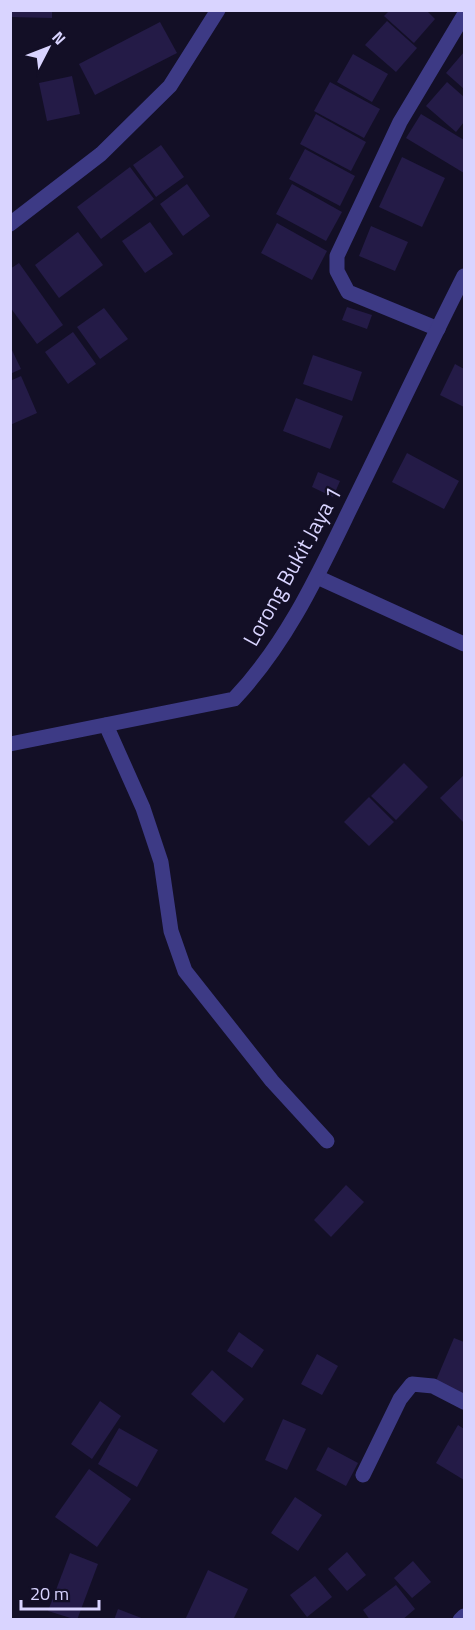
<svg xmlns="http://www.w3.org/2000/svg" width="475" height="1630" viewBox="0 0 475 1630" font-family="'Titillium Web',sans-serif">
<rect width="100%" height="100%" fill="#130f26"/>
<g fill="#241b47">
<polygon points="10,10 52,10 52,18 10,17"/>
<polygon points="390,10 426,10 435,19 414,43 384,16"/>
<polygon points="387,21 417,48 396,72 365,45"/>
<polygon points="160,22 177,53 95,95 79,64"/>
<polygon points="464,52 464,89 446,73"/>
<polygon points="353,54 388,74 372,102 337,82"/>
<polygon points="72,76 80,114 47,121 39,83"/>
<polygon points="330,82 380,109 364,138 314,111"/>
<polygon points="447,82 464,97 464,122 456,132 426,106"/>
<polygon points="316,114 366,142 351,171 300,144"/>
<polygon points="421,114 464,140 464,173 406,138"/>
<polygon points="161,145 184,177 156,197 133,165"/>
<polygon points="305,149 355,176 340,206 289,179"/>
<polygon points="402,157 445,178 422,227 379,207"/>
<polygon points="130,167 154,199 101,239 77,207"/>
<polygon points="187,184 210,216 183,236 160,204"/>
<polygon points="292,184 342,212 326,241 276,214"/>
<polygon points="150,222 173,254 145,273 122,241"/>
<polygon points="277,223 327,251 312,280 261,253"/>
<polygon points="371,226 408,242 395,271 359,256"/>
<polygon points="78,232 103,265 59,298 35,265"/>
<polygon points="19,263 63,325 37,344 10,307 10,269"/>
<polygon points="347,307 372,315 367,329 342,320"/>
<polygon points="104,308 128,339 100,359 77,327"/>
<polygon points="73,332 96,364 68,384 45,352"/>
<polygon points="10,346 21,369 10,374"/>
<polygon points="313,355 362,372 352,401 303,384"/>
<polygon points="455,364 464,369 464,407 440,395"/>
<polygon points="21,376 37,413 10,425 10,381"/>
<polygon points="296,398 343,416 330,449 283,431"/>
<polygon points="407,453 459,481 444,509 392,482"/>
<polygon points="318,472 340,481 333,497 312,487"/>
<polygon points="404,763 428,787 396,820 371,796"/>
<polygon points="464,775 464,823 440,798"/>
<polygon points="369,797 394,822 369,846 344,822"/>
<polygon points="346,1185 364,1202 331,1237 314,1220"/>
<polygon points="239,1332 264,1350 252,1368 227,1351"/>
<polygon points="454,1338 464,1342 464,1396 435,1383"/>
<polygon points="317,1354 338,1366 322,1395 301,1384"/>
<polygon points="212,1370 244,1399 224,1423 191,1394"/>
<polygon points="100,1401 121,1416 92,1459 71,1444"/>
<polygon points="283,1419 306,1429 287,1470 265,1460"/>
<polygon points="458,1425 464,1429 464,1480 436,1463"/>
<polygon points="119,1428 158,1450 137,1487 98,1464"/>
<polygon points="328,1447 358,1463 346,1486 316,1470"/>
<polygon points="89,1469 131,1499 97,1547 55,1517"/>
<polygon points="295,1497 322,1515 298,1551 271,1533"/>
<polygon points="347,1552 366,1575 347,1591 328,1569"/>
<polygon points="70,1553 98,1564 77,1620 48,1611"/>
<polygon points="413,1561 431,1582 412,1598 394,1578"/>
<polygon points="208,1570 248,1589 233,1620 185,1620"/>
<polygon points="315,1576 332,1597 307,1617 290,1595"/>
<polygon points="396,1585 415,1609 402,1620 370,1620 363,1610"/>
<polygon points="118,1609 144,1619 144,1620 114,1620"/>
</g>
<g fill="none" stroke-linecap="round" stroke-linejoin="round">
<g stroke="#3d3a85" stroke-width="15">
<polyline points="10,224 101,154 170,86 218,10"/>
<polyline points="438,329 348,292 337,271 337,256 400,122 464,15"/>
<polyline points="317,577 464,644"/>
<polyline points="106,725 143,808 161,862 171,931 185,971 272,1081 327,1141"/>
<path d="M 10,744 L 234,699 C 286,644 317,577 350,509 C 388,432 425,353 464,276"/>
<polyline points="363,1475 400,1399 412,1384 433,1386 464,1402"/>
<polyline points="460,1620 464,1616"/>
</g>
</g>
<g text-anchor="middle" stroke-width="4.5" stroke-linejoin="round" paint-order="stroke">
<g font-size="22" fill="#d9d4ff" stroke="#130f26">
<text transform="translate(292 566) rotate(-61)" y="8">Lorong Bukit Jaya 1</text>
</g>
</g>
<rect width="475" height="1630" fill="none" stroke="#d9d4ff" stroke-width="24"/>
<g transform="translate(48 48) rotate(48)" stroke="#130f26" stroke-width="4.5" paint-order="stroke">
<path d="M0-4.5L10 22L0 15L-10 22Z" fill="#d9d4ff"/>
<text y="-9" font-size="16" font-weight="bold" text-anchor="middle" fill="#d9d4ff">N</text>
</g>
<path d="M21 1600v9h78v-9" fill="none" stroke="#d9d4ff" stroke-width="3"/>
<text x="30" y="1600" font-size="18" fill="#d9d4ff" stroke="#130f26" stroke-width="4.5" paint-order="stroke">20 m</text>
</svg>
